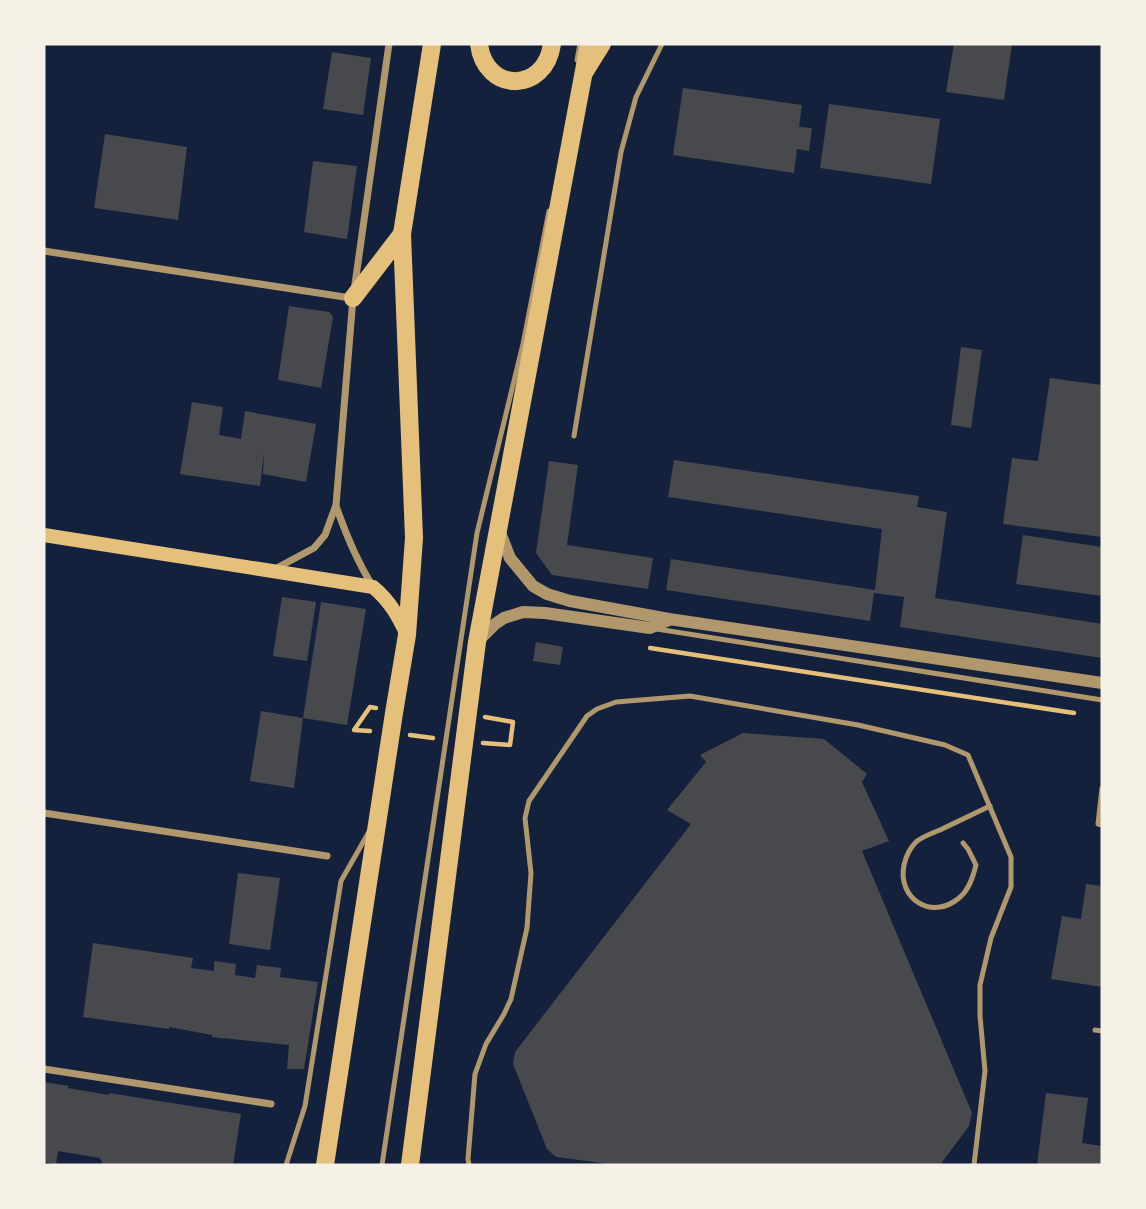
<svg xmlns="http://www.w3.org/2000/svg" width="1146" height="1209" viewBox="0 0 1146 1209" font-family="'Work Sans',sans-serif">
<rect width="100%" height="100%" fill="#14213d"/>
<g fill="#48494c">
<polygon points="954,44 1012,44 1004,100 946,92"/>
<polygon points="332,52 371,58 363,115 323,109"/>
<polygon points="683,88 802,105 799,127 812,128 809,151 797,149 794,173 673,155"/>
<polygon points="829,104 940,119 931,184 820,168"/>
<polygon points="105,134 187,147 178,220 94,208"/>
<polygon points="313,161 357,166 347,239 304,232"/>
<polygon points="289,306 329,312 333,317 321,388 278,380"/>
<polygon points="961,347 982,350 971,428 951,425"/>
<polygon points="1050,378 1102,385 1102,537 1003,524 1012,458 1038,461"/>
<polygon points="192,402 223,407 219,435 241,439 245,411 316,424 306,482 263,474 264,453 260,486 180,474"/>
<polygon points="674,460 919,496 917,507 947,512 935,598 1102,624 1102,658 900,627 904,597 874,593 870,621 666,590 671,559 875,590 882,529 668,497"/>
<polygon points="549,461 578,465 567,545 653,558 648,589 552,575 536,553"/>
<polygon points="1023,535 1102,547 1102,596 1016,584"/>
<polygon points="282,597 316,602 307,661 273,656"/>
<polygon points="321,602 366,609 347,725 303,718 294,788 250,781 261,711 303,718"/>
<polygon points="536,642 563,647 560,665 533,661"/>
<polygon points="743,733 824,739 867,774 862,782 889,841 862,851 972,1113 969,1126 940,1165 617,1165 556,1157 547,1149 513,1064 515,1052 691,824 667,810 706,762 700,755"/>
<polygon points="238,873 280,878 270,950 229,944"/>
<polygon points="1086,884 1102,886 1102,987 1051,979 1062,916 1081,919"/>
<polygon points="93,943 193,958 191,968 214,971 214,961 236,964 235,975 255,978 257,965 281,968 280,977 318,982 304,1069 287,1069 289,1045 212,1037 212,1035 169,1027 169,1029 83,1017"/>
<polygon points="44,1082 69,1086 68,1088 109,1095 109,1093 241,1114 233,1165 103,1165 100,1158 58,1151 56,1164 44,1162"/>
<polygon points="1046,1093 1088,1098 1082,1143 1102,1146 1102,1165 1037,1165"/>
</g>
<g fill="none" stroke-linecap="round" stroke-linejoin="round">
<g stroke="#e5c07b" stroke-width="4.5">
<polyline points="650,648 1074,713"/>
<polyline points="370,731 354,730 370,707 376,708"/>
<polyline points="410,735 433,738"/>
<polyline points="483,743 510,745 513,722 485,717"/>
</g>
<g stroke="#b1986c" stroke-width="5">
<polyline points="577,60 580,44"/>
<polyline points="574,436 621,152 636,97 662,44"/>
<polyline points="657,629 1102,700"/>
<polyline points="1102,788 1098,824 1102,825"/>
<path d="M 963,843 L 968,849 L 976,865 C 973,877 969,890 959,898 C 932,921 897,899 904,865 C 906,856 909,849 916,842 C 923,836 933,833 940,830 C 957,822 973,814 990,806"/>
<polyline points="1095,1030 1102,1031"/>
<polyline points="286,1165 305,1106 341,881 370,830"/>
<polyline points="382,1165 477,533 523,344 549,211"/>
<polyline points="469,1165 468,1159 475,1074 486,1044 504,1014 511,999 527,928 531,873 525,818 529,801 587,716 597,709 616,702 690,696 858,725 945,745 968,755 1011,857 1011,887 991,938 980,985 980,1016 985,1071 974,1165"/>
</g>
<g stroke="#b1986c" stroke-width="7">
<polyline points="44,251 351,298"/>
<path d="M 336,506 C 346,535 357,561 373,587"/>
<polyline points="273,570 314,548 325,535 336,505 353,298 389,44"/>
<polyline points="44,813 327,856"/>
<polyline points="44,1069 271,1104"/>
</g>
<g stroke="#b1986c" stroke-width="12">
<polyline points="499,530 510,558 533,586 547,594 570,601 669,619 1102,683"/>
<polyline points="477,642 495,624 504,618 523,612 545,613 650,628 669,620"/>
</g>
<path stroke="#e5c07b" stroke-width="14" d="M 44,535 L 373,587 C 390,601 398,616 407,635"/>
<polyline stroke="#e5c07b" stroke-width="16" points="585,73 603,44"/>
<g stroke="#e5c07b" stroke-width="18">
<path d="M 479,44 C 485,93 545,94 552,44"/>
<polyline points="353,298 402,234"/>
<polyline points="325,1165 394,713 407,635 414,538 402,234 432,44"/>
<polyline points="410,1165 477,642 589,44"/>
</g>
</g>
<rect width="1146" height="1209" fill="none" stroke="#f6f1e7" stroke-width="91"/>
</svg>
